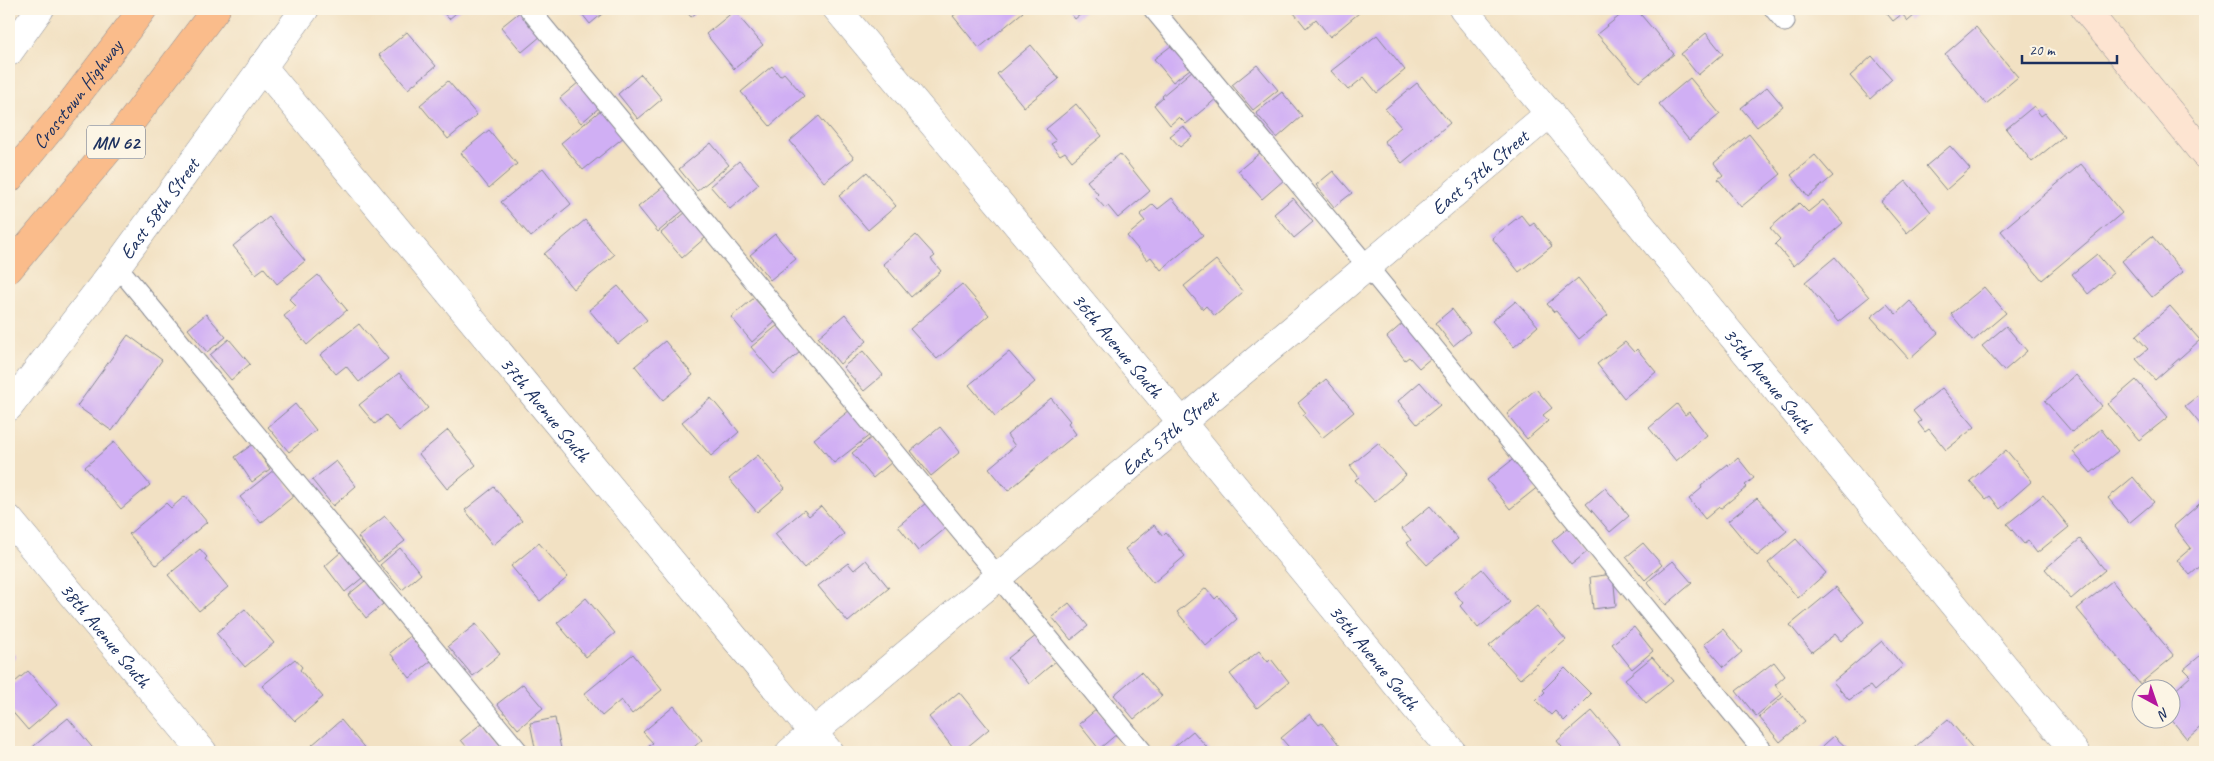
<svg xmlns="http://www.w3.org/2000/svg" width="2214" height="761" viewBox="0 0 2214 761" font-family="Caveat,sans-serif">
<rect width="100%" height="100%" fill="#fcf5e5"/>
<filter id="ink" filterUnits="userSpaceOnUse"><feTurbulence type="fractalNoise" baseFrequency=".02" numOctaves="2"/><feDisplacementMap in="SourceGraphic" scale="10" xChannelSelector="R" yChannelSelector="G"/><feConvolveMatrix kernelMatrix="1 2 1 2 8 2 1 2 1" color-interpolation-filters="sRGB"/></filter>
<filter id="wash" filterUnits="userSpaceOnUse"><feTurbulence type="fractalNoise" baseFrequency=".0096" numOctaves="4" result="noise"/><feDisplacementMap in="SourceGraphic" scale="20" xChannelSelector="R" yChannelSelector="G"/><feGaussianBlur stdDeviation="1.12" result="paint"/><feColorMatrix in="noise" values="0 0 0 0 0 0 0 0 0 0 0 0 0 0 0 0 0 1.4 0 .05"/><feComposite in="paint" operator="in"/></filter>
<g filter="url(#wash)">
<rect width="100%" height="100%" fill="#f2e1c3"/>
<g id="blocks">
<g fill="#d0aff4">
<polygon points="440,9 461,9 449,19"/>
<polygon points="578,9 608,9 590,24"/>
<polygon points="684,9 701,9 691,17"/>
<polygon points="962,9 1020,9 1023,12 979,48 953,16"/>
<polygon points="1067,9 1087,9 1075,19"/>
<polygon points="1299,9 1355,9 1359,13 1330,37 1316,19 1306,28 1294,13"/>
<polygon points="1628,9 1636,9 1674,54 1639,82 1597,34"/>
<polygon points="1883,9 1928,9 1924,12 1922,9 1908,21 1902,14 1893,21"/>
<polygon points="521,11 541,36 522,52 501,27"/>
<polygon points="734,11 763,45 734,69 706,34"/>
<polygon points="1976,27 2018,77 1986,104 1945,54"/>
<polygon points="407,32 436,66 408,89 379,55"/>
<polygon points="1706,33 1723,54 1698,75 1681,54"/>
<polygon points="1377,35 1405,70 1377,93 1364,77 1348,90 1331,71"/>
<polygon points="1031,45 1059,79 1024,107 997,74"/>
<polygon points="1171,46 1190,69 1173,82 1154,59"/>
<polygon points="1872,56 1892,79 1870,99 1850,76"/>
<polygon points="1257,65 1278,90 1253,110 1232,85"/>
<polygon points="772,66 780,76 784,73 804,96 770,126 741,92"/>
<polygon points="1193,70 1217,98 1186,124 1179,117 1170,125 1154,105 1163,97 1162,96"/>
<polygon points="641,74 662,99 638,119 618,94"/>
<polygon points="1690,78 1720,114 1689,140 1659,104"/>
<polygon points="448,81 477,115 448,139 420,105"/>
<polygon points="579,82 600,107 581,123 560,98"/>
<polygon points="1417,83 1450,123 1402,163 1384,141 1401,127 1385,109"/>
<polygon points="1767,87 1783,106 1757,127 1741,108"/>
<polygon points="1282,92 1302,116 1277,138 1256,113"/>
<polygon points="1076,104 1102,136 1072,161 1065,152 1060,155 1051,144 1056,141 1046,129"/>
<polygon points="2034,106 2041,116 2045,113 2064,136 2032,162 2006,129"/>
<polygon points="601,110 624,137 583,170 561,143"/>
<polygon points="819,116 854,158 824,182 790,141"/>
<polygon points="1183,126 1192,137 1180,147 1170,136"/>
<polygon points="489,130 517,164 489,188 461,153"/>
<polygon points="1749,134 1781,174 1741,207 1718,179 1723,175 1714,163"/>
<polygon points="711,143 729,165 697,191 679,169"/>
<polygon points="1950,146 1970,169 1946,190 1926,166"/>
<polygon points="1261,152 1284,180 1262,199 1238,171"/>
<polygon points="1120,154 1150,191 1118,218 1108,206 1105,208 1095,197 1098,194 1087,181"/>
<polygon points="1815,155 1833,176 1808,197 1791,175"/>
<polygon points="739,161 759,184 730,209 710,186"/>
<polygon points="2081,164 2122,213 2042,280 2001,231"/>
<polygon points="543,168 571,204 531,237 501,202"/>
<polygon points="1333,171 1352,193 1334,207 1316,185"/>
<polygon points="867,172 896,206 868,230 839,196"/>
<polygon points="1906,181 1931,212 1907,233 1881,202"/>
<polygon points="664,186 684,210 658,232 638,207"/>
<polygon points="1172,198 1203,235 1161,270 1151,257 1147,260 1127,236 1145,221 1140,215 1153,204 1158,209"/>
<polygon points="1293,198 1313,222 1294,238 1274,214"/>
<polygon points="1823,200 1843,223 1794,266 1775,244 1780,239 1770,228 1799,203 1808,212"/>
<polygon points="686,212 706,237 682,258 661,233"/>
<polygon points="1521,215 1530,226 1534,223 1552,246 1519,272 1492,238"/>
<polygon points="269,217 305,261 277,284 264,268 256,274 233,246"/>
<polygon points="585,220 614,255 573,289 544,254"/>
<polygon points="775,234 796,259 770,280 750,255"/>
<polygon points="916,235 935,256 931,259 941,271 911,297 883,264"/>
<polygon points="2152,236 2183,272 2152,297 2122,261"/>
<polygon points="2097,254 2113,273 2088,294 2072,274"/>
<polygon points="1835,257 1869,297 1838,322 1805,282"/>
<polygon points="1216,260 1243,292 1215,316 1206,306 1203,309 1184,286"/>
<polygon points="318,275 347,310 307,345 284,316 296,306 289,299"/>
<polygon points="1578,278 1608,315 1579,339 1556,311 1554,312 1547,304"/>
<polygon points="962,284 989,315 937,359 910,329"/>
<polygon points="618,286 647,320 618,344 589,310"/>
<polygon points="1984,287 2006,313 1973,341 1951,314"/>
<polygon points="754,298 775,322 752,342 731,317"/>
<polygon points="1516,301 1538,326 1514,347 1492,321"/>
<polygon points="1910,301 1938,333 1909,359 1871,317 1887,304 1896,314"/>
<polygon points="2170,306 2200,340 2155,380 2136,359 2148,349 2136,336"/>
<polygon points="1452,309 1470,332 1453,346 1435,323"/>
<polygon points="206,314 226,337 207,352 188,329"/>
<polygon points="845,314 867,341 840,364 818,337"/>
<polygon points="1403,323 1431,358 1419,368 1409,357 1405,360 1387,337"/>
<polygon points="359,324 388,359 359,382 346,366 336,374 320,355"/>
<polygon points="778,325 800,352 774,374 751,347"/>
<polygon points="2006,326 2027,351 2004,371 1982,346"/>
<polygon points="128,335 162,360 112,431 77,406"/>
<polygon points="229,339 250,364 231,380 210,355"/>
<polygon points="665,341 693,375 663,400 635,366"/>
<polygon points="1625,342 1634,352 1637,349 1656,372 1624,398 1597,364"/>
<polygon points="863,351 883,375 864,391 843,367"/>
<polygon points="1009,352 1035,382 995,416 969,385"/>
<polygon points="399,373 428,408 399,431 386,415 375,424 359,405"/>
<polygon points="2076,375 2102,406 2072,432 2045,401"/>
<polygon points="1326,379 1354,412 1322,438 1303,415 1306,413 1298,403"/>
<polygon points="2136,380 2168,417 2139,440 2108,404"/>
<polygon points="1420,382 1440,405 1417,424 1398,401"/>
<polygon points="1942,388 1975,427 1946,450 1929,429 1925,432 1918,423 1921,421 1913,411"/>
<polygon points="1536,389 1552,408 1543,415 1548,421 1527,439 1507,414"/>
<polygon points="2205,390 2205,430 2185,406"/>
<polygon points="711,398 739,432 711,456 682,422"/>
<polygon points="1051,398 1070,421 1068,423 1076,434 1008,491 989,468 1015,446 1007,435"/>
<polygon points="295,404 316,430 289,452 268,427"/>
<polygon points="1677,404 1685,415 1689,412 1707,435 1676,461 1649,428"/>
<polygon points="850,410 870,435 834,463 814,439"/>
<polygon points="940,427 960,452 931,476 911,451"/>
<polygon points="2101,429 2118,451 2091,473 2073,452"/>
<polygon points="448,430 476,465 447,489 419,454"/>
<polygon points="872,437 892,462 873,478 852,453"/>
<polygon points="114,442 150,485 121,509 85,467"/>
<polygon points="1378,443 1406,475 1375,502 1355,480 1359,477 1350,466"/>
<polygon points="253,444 270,469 252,482 235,457"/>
<polygon points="2006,450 2032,481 2000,509 1990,496 1986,499 1970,481"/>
<polygon points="758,455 785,488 757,512 729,479"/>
<polygon points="1516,457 1539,486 1510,509 1487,480"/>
<polygon points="1738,458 1754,478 1745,485 1747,487 1720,509 1719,507 1705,519 1689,499 1702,488 1701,486 1728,464 1729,466"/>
<polygon points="336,461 356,486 333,506 312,480"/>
<polygon points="275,469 295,495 261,523 240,497"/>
<polygon points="2133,477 2154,502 2129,523 2108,498"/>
<polygon points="494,487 522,521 493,545 465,510"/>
<polygon points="1605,488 1629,516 1610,532 1586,504"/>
<polygon points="2043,495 2069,527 2037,553 2028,541 2024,544 2007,524"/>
<polygon points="185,496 207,522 156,565 129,534 166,503 171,508"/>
<polygon points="1757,498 1787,531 1757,556 1728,521"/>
<polygon points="2205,499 2205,569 2202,565 2190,575 2177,560 2191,548 2174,526"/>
<polygon points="926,503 946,528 918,551 898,526"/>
<polygon points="821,506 844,534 804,568 775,534 804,510 809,516"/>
<polygon points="1430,506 1458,539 1427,565 1407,543 1411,540 1402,529"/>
<polygon points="385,516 405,541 378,562 358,537"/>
<polygon points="1154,525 1163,536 1166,533 1185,556 1153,583 1125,549"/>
<polygon points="1569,527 1588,551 1571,565 1552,541"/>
<polygon points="1796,539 1826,573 1798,598 1768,563"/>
<polygon points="2080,539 2105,570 2071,599 2045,569"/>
<polygon points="539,543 568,577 540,601 511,566"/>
<polygon points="1643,543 1662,565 1645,580 1626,557"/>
<polygon points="400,548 421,574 402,590 380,565"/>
<polygon points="200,549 207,557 205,559 228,587 199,611 168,575"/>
<polygon points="341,552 362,578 345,592 325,566"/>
<polygon points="866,560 889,588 848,622 818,586 848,563 854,570"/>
<polygon points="1673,561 1692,583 1666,605 1647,582"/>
<polygon points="1482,569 1510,602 1478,628 1460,606 1463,603 1454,592"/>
<polygon points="1613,574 1616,606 1593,609 1590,577"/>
<polygon points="365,581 383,604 366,618 348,595"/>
<polygon points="2112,581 2174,656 2140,684 2077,609"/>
<polygon points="1836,587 1864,622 1841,641 1835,634 1812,652 1790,625"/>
<polygon points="1206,588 1215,599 1218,596 1237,619 1206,646 1177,612"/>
<polygon points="586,598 615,633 586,657 557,623"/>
<polygon points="1069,603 1088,626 1071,640 1052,617"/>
<polygon points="1537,606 1566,640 1520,679 1489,646"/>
<polygon points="245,609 274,643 245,667 216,633"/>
<polygon points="476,624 500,654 473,676 448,646"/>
<polygon points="1634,627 1653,651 1632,669 1612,644"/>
<polygon points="1723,629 1742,652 1724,667 1704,644"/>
<polygon points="1037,635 1057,660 1029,684 1008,658"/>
<polygon points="410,636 431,661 410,678 390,653"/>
<polygon points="1882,641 1903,666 1874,691 1870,686 1849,700 1833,682"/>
<polygon points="9,649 16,657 9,663"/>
<polygon points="1259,651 1268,662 1271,659 1289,682 1257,708 1230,674"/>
<polygon points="633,654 662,690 632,714 621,700 602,716 584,694"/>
<polygon points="2201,655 2205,660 2205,723 2187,739 2170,718 2172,718 2172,693 2191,676 2184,669"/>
<polygon points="1652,657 1673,681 1646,703 1625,679"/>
<polygon points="295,659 302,667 300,670 323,697 295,721 262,686"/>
<polygon points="1774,662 1785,676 1775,685 1782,694 1756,716 1736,691"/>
<polygon points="1565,668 1591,694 1564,721 1555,711 1551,715 1536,701 1545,692 1543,690"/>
<polygon points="28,671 57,705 28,730 9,708 9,687"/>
<polygon points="1141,672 1162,696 1134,719 1114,695"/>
<polygon points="523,684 543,708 518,729 497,704"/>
<polygon points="959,692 989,729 961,752 956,752 929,717"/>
<polygon points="1784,696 1805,721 1780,742 1759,717"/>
<polygon points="674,706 702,740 688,752 641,752 653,743 643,732"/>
<polygon points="1097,709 1118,733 1099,749 1079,724"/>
<polygon points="1592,711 1624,749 1619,752 1566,752 1557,741"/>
<polygon points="1310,714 1319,725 1322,723 1340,746 1332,752 1293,752 1281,738"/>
<polygon points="68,718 96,752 30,752 29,750"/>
<polygon points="555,718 561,749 536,752 530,723"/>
<polygon points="1948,719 1976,752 1909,752"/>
<polygon points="341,720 368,752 318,752 312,745"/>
<polygon points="482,723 501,746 494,752 471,752 461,740"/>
<polygon points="1193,731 1211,752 1168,752"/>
<polygon points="1834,736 1851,752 1816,752"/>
</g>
</g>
</g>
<g filter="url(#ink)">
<use href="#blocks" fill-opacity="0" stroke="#868890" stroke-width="1"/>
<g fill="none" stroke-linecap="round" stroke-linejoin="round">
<g stroke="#868890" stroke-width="21">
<g id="lane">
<polyline points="529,9 1143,752"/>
<polyline points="1153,9 1368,267 1764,752"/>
<polyline points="1774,9 1785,22"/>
<polyline points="117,266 519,752"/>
</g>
</g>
<g stroke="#868890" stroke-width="29">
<g id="street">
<path id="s1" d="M 837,9 L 1161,397 L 1452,752"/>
<path id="s2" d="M 1463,9 L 2075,752"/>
<polyline points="9,52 40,9"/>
<path id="s3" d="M 262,66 L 829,752"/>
<path id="s4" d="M 9,407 L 117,266 L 305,9"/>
<path id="s5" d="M 9,519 L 203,752"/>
<path id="s6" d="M 790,752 L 1550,113"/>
</g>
</g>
<g stroke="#868890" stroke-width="29">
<polyline id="secondary" points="2085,9 2205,155"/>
</g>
<g stroke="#868890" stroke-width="29">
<g id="highway">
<path id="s7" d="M 9,179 L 65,111 L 143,9"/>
<polyline points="9,269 122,134 216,9"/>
</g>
</g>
<use href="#lane" stroke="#fff" stroke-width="19"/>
<use href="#street" stroke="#fff" stroke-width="28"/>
<use href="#secondary" stroke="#fde4d1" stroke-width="28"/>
<use href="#highway" stroke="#fabc8b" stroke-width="28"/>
</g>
</g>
<g text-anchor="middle" stroke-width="4" stroke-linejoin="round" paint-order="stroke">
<rect fill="#fcf5e5" stroke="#5e6a86" stroke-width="1" x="87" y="125.5" width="58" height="33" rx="4"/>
<g font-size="19" font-weight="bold" fill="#1b2f5e">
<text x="116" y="149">MN 62</text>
</g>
<g font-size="20" fill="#1b2f5e" stroke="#fcf5e5">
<text dy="7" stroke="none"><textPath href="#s7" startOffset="109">Crosstown Highway</textPath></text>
<text dy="7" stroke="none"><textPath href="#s6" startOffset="901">East 57th Street</textPath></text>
<text dy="7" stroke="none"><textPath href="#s4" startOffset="249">East 58th Street</textPath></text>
<text dy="7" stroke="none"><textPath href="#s1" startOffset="438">36th Avenue South</textPath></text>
<text dy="7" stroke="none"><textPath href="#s2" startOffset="481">35th Avenue South</textPath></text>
<text dy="7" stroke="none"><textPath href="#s3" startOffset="445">37th Avenue South</textPath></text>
<text dy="7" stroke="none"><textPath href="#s6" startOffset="496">East 57th Street</textPath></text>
<text dy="7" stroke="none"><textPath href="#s5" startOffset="151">38th Avenue South</textPath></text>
<text dy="7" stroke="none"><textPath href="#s1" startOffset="842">36th Avenue South</textPath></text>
</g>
</g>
<rect width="2214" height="761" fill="none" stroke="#fcf5e5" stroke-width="30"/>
<g transform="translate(2156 704) rotate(140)"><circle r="24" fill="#fcf5e5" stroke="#a2a6af"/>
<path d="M0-4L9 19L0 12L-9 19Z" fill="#b5179e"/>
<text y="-8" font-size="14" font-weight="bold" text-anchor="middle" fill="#1b2f5e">N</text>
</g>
<path d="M2022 55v8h95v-8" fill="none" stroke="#1b2f5e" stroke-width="2.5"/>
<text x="2029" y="55" font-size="15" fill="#1b2f5e" stroke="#fcf5e5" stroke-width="4" paint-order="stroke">20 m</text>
</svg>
